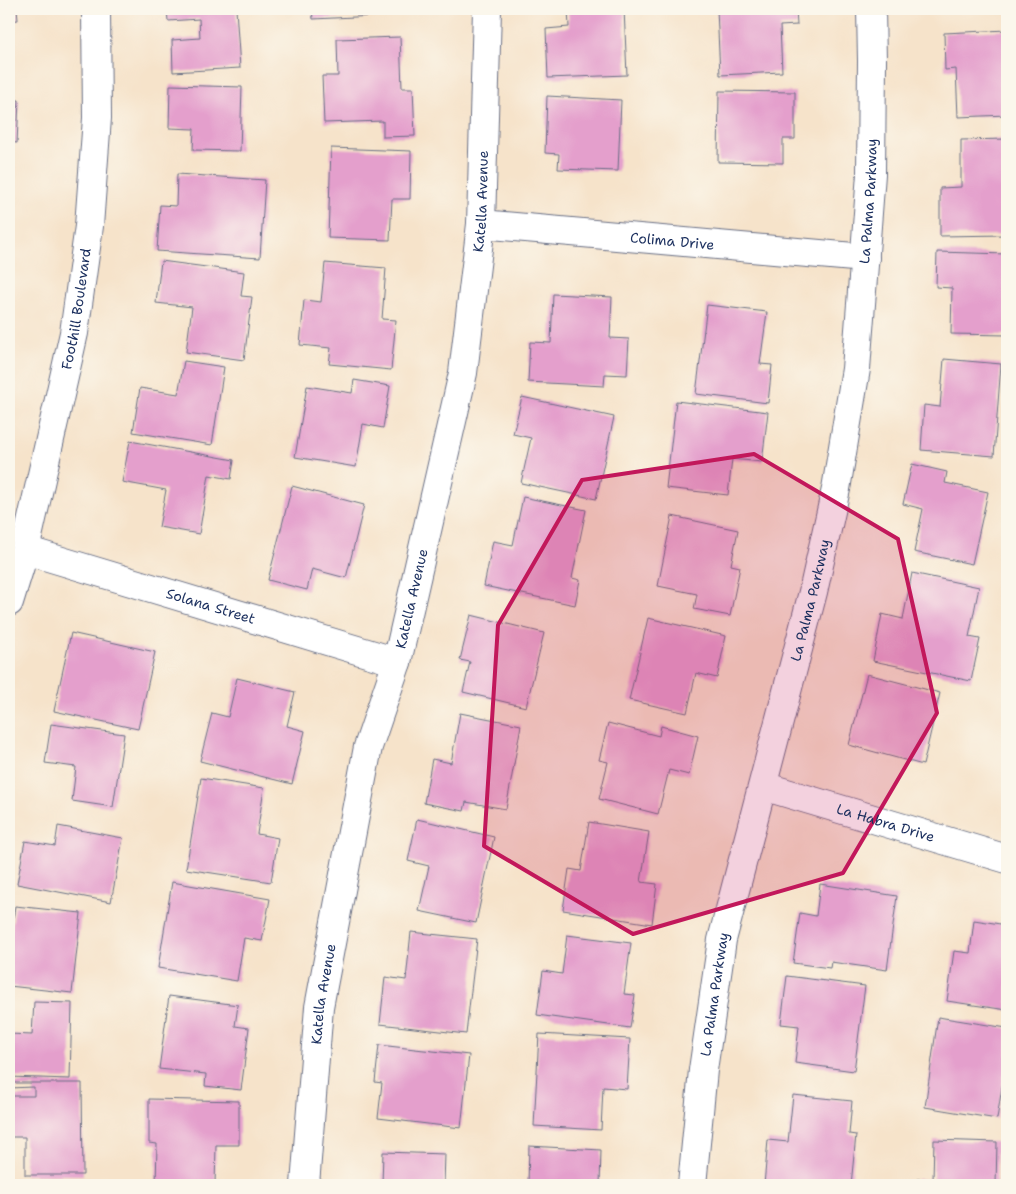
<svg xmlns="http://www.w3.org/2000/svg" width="1016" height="1194" viewBox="0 0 1016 1194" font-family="'Shantell Sans',sans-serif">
<rect width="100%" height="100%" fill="#fbf7ec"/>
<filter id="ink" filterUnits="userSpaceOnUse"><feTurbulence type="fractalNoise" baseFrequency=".02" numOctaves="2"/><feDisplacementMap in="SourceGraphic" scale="10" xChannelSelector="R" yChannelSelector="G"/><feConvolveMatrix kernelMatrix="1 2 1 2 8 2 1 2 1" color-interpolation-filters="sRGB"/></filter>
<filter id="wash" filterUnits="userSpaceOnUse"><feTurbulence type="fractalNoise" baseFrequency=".0096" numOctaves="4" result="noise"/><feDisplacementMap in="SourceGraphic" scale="20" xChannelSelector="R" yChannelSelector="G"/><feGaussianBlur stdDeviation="1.12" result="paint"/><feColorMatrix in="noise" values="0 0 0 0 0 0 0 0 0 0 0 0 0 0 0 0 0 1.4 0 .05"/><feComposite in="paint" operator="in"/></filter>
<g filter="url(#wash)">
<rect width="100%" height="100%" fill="#f6e3ca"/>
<g id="blocks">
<g fill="#e49fcc">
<polygon points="9,9 17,9 18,20 9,21"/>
<polygon points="167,9 236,9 240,68 173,72 172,40 200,38 199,19 168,21"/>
<polygon points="312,9 396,9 396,15 313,19"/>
<polygon points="568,9 624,9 627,75 548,78 546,29 569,27"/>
<polygon points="717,9 796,9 797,25 780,26 782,72 720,75"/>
<polygon points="1007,30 1007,115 958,117 956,69 945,70 944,33"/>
<polygon points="400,37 402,88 413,88 415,136 383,137 383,121 324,123 322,76 338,76 337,39"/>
<polygon points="170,85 242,87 240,151 193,150 194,129 169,128"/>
<polygon points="719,91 795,92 795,139 783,139 783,163 718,162"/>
<polygon points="547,96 621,100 618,171 558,169 559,154 545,153"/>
<polygon points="9,100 19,100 17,143 9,142"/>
<polygon points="1007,139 1007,235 940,236 940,188 961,187 961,140"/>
<polygon points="331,148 411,151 410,199 392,199 390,240 328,238"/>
<polygon points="9,162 14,162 12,207 9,207"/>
<polygon points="177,174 265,180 260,258 157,251 160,205 176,206"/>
<polygon points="937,252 1007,254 1007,335 951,334 952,288 936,287"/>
<polygon points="161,261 244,272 241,296 252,297 244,360 186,352 192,307 156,303"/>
<polygon points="325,263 386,268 382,319 396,320 391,370 329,364 331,348 300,345 304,300 321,302"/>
<polygon points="553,294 612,297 610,338 629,339 627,375 605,374 604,386 528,382 530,342 551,343"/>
<polygon points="707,305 767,312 760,364 772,365 768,403 696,394"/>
<polygon points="944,359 1001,364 994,456 921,450 924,405 940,407"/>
<polygon points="184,361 224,367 212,445 133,432 140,388 178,394"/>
<polygon points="354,380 390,386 383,428 363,424 356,467 295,457 307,386 352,393"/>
<polygon points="522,397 614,417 596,499 521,483 531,438 513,434"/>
<polygon points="676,401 768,412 762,462 732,459 728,495 666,488"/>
<polygon points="130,441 234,460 231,479 209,475 199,534 159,527 166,490 122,482"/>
<polygon points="912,464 947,472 945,483 988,492 972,564 914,552 923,509 903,504"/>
<polygon points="292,486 364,505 346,578 312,569 307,590 268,580"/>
<polygon points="523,497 586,510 572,578 580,580 575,605 484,586 493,541 513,545"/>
<polygon points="672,516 738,530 731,565 740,567 730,616 694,609 697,594 658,586"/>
<polygon points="912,573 979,587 969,637 980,639 971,681 873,661 882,614 903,619"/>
<polygon points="471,615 544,633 526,707 463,692 470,662 460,660"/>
<polygon points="648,618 726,636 717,678 696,673 687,713 629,700"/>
<polygon points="71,633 155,652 138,729 54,711"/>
<polygon points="867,674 940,693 923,765 849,745"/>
<polygon points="237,678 295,692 287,726 305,731 292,784 200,761 212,713 228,717"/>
<polygon points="460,713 521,725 506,809 466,802 464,811 424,803 432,759 451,763"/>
<polygon points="608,723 659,736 661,726 698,736 689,775 669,770 658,814 599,799 608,762 599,760"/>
<polygon points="51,724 124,734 113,807 72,801 76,767 45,763"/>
<polygon points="201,778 264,788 257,834 278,838 271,882 186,869"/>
<polygon points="417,819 494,837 476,923 419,911 429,866 408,861"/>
<polygon points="589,822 649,832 641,882 657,884 652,924 563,910 569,869 581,871"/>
<polygon points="58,826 123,838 111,902 17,884 25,841 55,846"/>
<polygon points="172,882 270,899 262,941 244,938 237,981 158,968"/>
<polygon points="820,884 897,896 887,970 831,962 830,968 793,963 800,913 816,916"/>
<polygon points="15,906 81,913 72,993 9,986 9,941 10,941"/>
<polygon points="974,920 1007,925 1007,1010 947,1001 954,951 970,953"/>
<polygon points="411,932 477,939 466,1034 380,1024 385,977 406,980"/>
<polygon points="567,935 631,943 624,994 635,995 630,1028 537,1015 543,971 562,974"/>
<polygon points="787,976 865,986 854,1071 795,1063 799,1026 781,1024"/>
<polygon points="169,996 238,1005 235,1026 249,1028 241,1090 205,1086 206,1074 159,1069"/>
<polygon points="34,1002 72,1003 70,1079 9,1077 9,1034 32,1035"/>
<polygon points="938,1017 1007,1028 1007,1075 1004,1074 997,1119 925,1107"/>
<polygon points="539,1034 630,1039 627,1089 603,1087 601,1130 534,1126"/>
<polygon points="379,1045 469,1055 461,1128 378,1118 382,1083 375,1082"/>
<polygon points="9,1083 82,1083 83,1175 25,1175 25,1137 9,1137 9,1096 34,1096 34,1087 9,1088"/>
<polygon points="793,1095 852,1101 849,1134 856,1135 851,1185 764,1185 768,1140 788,1142"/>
<polygon points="149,1099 239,1101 239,1145 216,1145 215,1185 156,1185 157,1144 149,1143"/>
<polygon points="934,1140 997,1142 996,1185 917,1185 917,1179 933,1180"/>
<polygon points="529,1146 601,1150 600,1185 528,1185"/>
<polygon points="383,1152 445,1154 444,1185 382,1185"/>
</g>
</g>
</g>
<g filter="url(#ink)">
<use href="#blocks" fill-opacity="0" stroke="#686e84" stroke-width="1"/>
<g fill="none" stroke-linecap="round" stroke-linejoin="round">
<g stroke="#686e84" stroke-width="30">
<g id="minor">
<path id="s1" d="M 481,224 L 865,258"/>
<path id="s2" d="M 25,550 L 397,662"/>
<path id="s3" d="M 9,602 L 25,550 L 74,333 L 89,226 L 97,118 L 96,9"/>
<path id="s4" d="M 763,786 L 1007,859"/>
<path id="s5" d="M 305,1185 L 319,1007 L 368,747 L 397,662 L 463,373 L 481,224 L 487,9"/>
<path id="s6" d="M 692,1185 L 703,1070 L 722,940 L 813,592 L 836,489 L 856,369 L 871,174 L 872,61 L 871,9"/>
</g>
</g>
<use href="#minor" stroke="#fff" stroke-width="28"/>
</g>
</g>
<path fill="#c2185b" fill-opacity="0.2" stroke="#c2185b" stroke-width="4" stroke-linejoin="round" d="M 754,454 L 898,539 L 937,713 L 843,873 L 633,934 L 484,846 L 498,625 L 582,480 Z"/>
<g text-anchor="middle" stroke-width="4" stroke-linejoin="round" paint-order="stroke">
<g font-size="14" fill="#1b2f5e" stroke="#fbf7ec">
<text dy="5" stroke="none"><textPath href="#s5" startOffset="1002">Katella Avenue</textPath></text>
<text dy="5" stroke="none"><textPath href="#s6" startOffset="1002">La Palma Parkway</textPath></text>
<text dy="5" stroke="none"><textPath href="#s1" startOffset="192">Colima Drive</textPath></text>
<text dy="5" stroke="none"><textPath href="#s3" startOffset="301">Foothill Boulevard</textPath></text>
<text dy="5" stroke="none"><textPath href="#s5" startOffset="598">Katella Avenue</textPath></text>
<text dy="5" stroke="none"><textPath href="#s6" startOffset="598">La Palma Parkway</textPath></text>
<text dy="5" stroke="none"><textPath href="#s2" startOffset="194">Solana Street</textPath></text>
<text dy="5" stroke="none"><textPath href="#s4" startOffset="128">La Habra Drive</textPath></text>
<text dy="5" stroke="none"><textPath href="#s5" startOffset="192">Katella Avenue</textPath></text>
<text dy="5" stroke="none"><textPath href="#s6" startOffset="192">La Palma Parkway</textPath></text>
</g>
</g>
<rect width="1016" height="1194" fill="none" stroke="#fbf7ec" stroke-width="30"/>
</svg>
